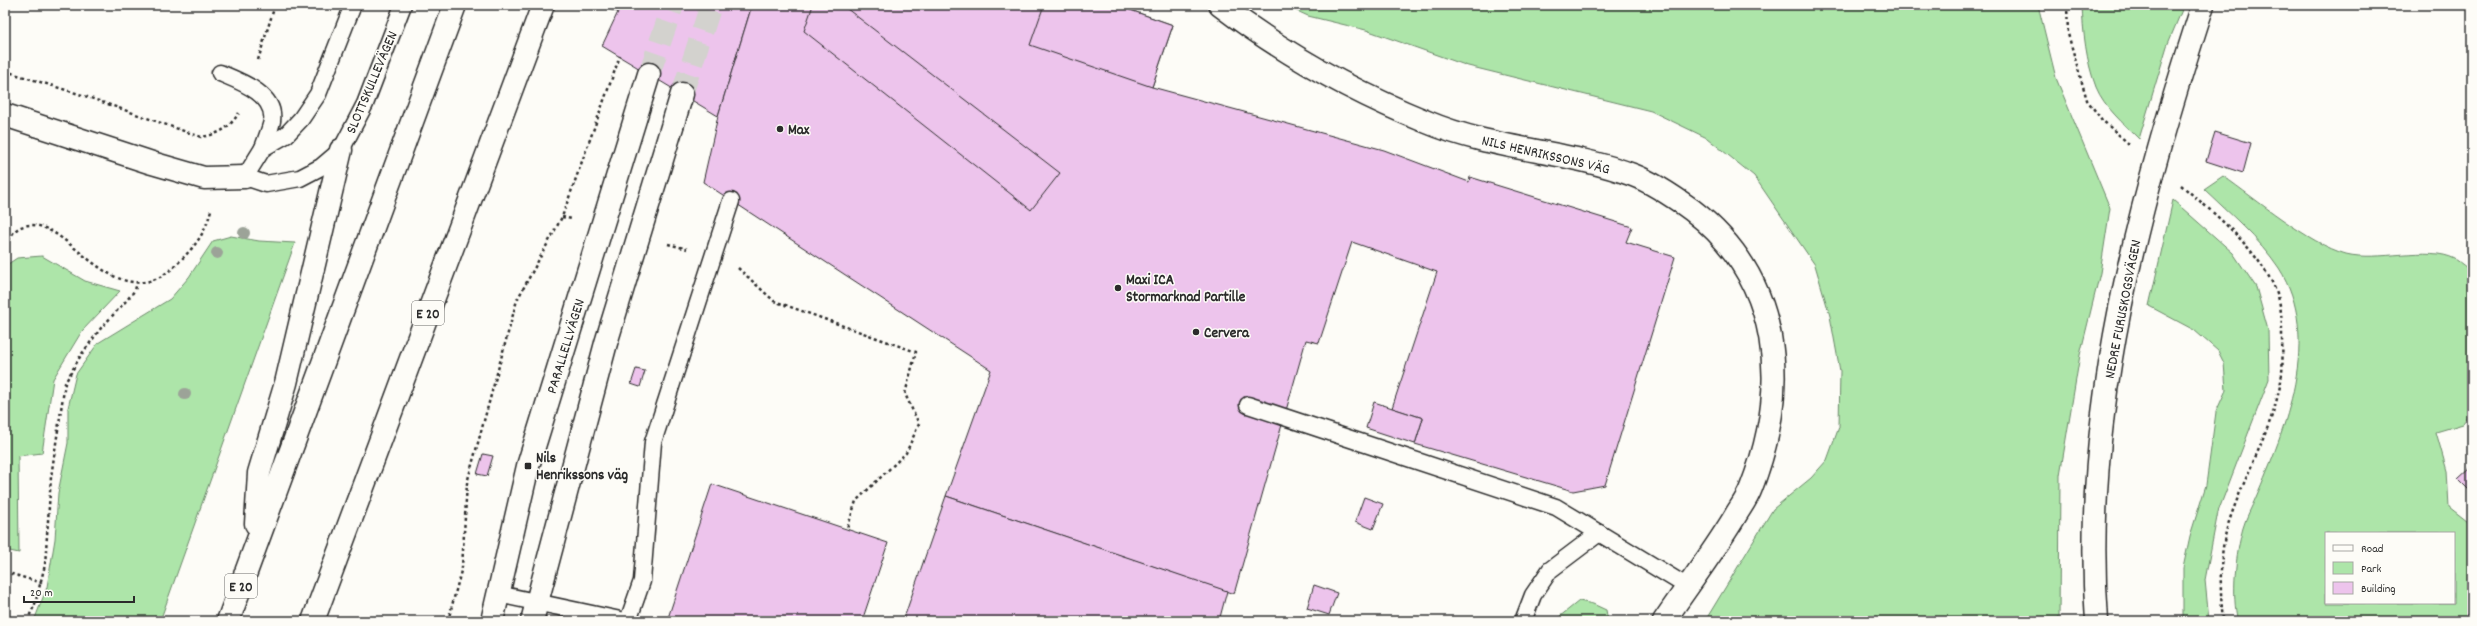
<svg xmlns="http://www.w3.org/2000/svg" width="2477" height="626" viewBox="0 0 2477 626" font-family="Dekko,sans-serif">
<rect width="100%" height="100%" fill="#fdfcf7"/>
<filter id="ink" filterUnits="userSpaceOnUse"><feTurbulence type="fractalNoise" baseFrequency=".025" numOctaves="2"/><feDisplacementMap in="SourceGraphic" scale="8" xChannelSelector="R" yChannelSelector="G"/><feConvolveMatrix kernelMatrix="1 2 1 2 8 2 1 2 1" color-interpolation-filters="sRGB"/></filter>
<g filter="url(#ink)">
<g fill="#ade5a9" stroke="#6c886a" fill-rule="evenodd">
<polygon points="1284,5 2038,5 2056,78 2110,208 2100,273 2080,355 2060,475 2059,621 1705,621 1773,509 1811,478 1827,460 1839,427 1840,371 1830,316 1815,265 1754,176 1707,138 1651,111 1468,66 1366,30 1308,16"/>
<path d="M 2082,5 L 2184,5 L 2167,46 L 2139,139 C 2124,124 2104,107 2096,87 C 2086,61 2083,32 2082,5 Z"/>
<path d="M 2223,176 C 2256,199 2309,244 2346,254 C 2377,262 2429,245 2455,259 C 2461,263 2467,268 2472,272 L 2472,412 L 2463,424 L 2436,432 L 2447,471 L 2449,507 L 2472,525 L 2472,621 L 2238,621 C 2231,596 2236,553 2243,528 C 2246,517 2252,507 2256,497 C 2285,430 2323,337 2279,268 C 2259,238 2230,214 2204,189 ZM 2326,533 L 2454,533 L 2454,603 L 2326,603 Z"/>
<polygon points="2173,200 2233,253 2256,287 2268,330 2269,379 2218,512 2205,580 2209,621 2183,621 2183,568 2190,536 2206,485 2216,412 2226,390 2224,363 2218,351 2194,330 2149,306"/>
<polygon points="231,236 259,241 295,243 160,621 34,621 47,587 55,539 58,493 68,443 68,408 76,374 98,343 170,299 189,277 213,241"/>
<polygon points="42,256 85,281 120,291 82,331 53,379 42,453 18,456 19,553 5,550 5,266 17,258"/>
<polygon points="1579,601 1593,604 1606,610 1608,621 1554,621"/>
</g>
<g fill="#edc4ec" stroke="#2b2b2b">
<polygon points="595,5 752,5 718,116 602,46 618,12"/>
<polygon points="752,5 1116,5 1173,25 1152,87 1384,150 1469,182 1470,177 1632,227 1626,242 1675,257 1605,485 1573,491 1415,444 1423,418 1392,408 1437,272 1352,242 1319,343 1306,340 1234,594 946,496 991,370 703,182 718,116"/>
<polygon points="813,5 842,5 1060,173 1031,210 804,31"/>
<polygon points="1044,5 1116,5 1173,25 1152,87 1030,45"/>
<polygon points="2215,132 2251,143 2243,173 2206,161"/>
<polygon points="636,369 645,371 640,387 631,384"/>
<polygon points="1374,402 1423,418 1415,444 1366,428"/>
<polygon points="483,454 493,456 487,476 477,474"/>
<polygon points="2472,466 2472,493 2458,479"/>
<polygon points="712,484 888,543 862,621 667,621"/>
<polygon points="946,496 1227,591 1219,621 903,621"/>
<polygon points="1364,497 1383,504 1373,529 1355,522"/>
<polygon points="1314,585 1337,593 1329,615 1307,608"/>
</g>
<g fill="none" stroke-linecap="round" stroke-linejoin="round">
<g stroke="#d3d2ce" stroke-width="22" stroke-dasharray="22 11" stroke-linecap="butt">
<polyline points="649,74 673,5"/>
<polyline points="682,94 711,5"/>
</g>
<g stroke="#2b2b2b" stroke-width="19">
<g id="service">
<polyline points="353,5 318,94 301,119 286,135 263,148 245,177 266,184 300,178 321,167 341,150 365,104 403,5"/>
<path d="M 220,73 C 239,81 276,94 272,121 C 270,130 266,139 263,148"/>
<polyline points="1248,405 1556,507 1688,587"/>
<polyline points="498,594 625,621"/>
<polyline points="628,621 642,581 653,442 731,201"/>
<polyline points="1523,621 1533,595 1550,570 1599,533"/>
</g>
</g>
<g stroke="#2b2b2b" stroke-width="25">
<g id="minor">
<path d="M 1220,5 C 1283,53 1353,92 1427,122 C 1493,150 1566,150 1633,175 C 1654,183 1674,197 1692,210 C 1783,280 1790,388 1751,488 C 1747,499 1739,509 1734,518 C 1712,554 1687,587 1664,621"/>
<path d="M 2097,621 C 2081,411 2139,203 2203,5"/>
</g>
</g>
<g stroke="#2b2b2b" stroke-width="25">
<g id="tertiary">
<polyline points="5,115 152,163 204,178 245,177"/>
<polyline points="492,621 528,466 649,74"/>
<polyline points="532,621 606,343 682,94"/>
</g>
</g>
<g stroke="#2b2b2b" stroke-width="25">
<g id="motorway">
<polyline points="256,524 259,473 286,383 341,150"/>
<polyline points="228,621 455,5"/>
<polyline points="313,621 543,5"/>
</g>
</g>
<g stroke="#2b2b2b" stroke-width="2.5" stroke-dasharray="3 3" stroke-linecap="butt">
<polyline points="2067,5 2068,34 2087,100 2102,120 2129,144"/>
<polyline points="258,60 275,5"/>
<path d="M 5,71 L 82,95 L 201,137 C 220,134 228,129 239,113"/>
<path d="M 2181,185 C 2215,214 2252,244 2273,284 C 2281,298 2282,319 2282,335 C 2282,351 2284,369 2280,386 C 2270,435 2242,479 2227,528 C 2219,558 2220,590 2223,621"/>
<polyline points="562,217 572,219"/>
<polyline points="668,244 687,249"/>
<path d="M 5,245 C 9,240 13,231 19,228 C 64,204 113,329 178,263 C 196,245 205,234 211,210"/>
<polyline points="738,268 774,301 916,352 905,394 919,424 906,453 856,501 847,529"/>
<polyline points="5,572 42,583"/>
<polyline points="27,621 35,604 45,565 51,477 65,383 81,355 101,328 127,300 135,290 137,283"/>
<polyline points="448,621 462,567 467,483 517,300 562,217 620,56"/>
</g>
<use href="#service" stroke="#fdfcf7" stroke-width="16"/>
<use href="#minor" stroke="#fdfcf7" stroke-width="22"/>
<use href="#tertiary" stroke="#fdfcf7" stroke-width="22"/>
<use href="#motorway" stroke="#fdfcf7" stroke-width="22"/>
</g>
<g fill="#9ca398">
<circle cx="244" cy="233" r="6"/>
<circle cx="217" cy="253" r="6"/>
<circle cx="185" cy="394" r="6"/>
</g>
</g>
<g fill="#2b2b2b" stroke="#fdfcf7" stroke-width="1.5">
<circle cx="780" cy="129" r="4"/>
<circle cx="1118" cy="288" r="4"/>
<circle cx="1196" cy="332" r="4"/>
<rect x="524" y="462" width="8" height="8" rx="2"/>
</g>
<g text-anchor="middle" stroke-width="3" stroke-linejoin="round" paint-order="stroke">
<g fill="#fdfcf7" stroke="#6a6a68" stroke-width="1">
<rect x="412" y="301" width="32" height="24" rx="3"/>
<rect x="225" y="574" width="32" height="24" rx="3"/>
</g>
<g font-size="14" font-weight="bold" fill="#2b2b2b">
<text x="428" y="318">E 20</text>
<text x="241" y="591">E 20</text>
</g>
<g font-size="15" fill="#2b2b2b" stroke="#fdfcf7">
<text transform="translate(371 82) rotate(-67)" y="5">SLOTTSKULLEVÄGEN</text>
<text transform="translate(1546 154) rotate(13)" y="5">NILS HENRIKSSONS VÄG</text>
<text transform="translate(2122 309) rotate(-79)" y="5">NEDRE FURUSKOGSVÄGEN</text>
<text transform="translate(565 346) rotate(-73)" y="5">PARALLELLVÄGEN</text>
</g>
<g font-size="15" font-weight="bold" fill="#2b2b2b" stroke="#fdfcf7" text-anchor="start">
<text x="788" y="134">Max</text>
<text x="1126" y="284">Maxi ICA<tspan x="1126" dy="17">Stormarknad Partille</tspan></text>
<text x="1204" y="337">Cervera</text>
<text x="536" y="462">Nils<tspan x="536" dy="17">Henrikssons väg</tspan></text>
</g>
</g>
<rect width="2477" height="626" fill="none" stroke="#fdfcf7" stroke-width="20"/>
<rect x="10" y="10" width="2457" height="606" fill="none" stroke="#2b2b2b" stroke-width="1.5" filter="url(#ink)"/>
<rect x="2325" y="532" width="130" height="72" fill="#fdfcf7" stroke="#a9a8a5"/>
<rect x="2333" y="545" width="20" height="6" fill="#fdfcf7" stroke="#a9a8a5"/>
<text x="2361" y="552" font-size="12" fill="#2b2b2b">Road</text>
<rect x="2333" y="562" width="20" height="12" fill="#ade5a9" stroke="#a9a8a5"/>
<text x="2361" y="572" font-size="12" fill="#2b2b2b">Park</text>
<rect x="2333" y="582" width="20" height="12" fill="#edc4ec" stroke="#a9a8a5"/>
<text x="2361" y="592" font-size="12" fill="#2b2b2b">Building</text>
<path d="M24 596v6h110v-6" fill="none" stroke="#2b2b2b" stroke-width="2"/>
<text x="30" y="596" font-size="12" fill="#2b2b2b" stroke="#fdfcf7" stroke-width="3" paint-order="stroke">20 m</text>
</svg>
